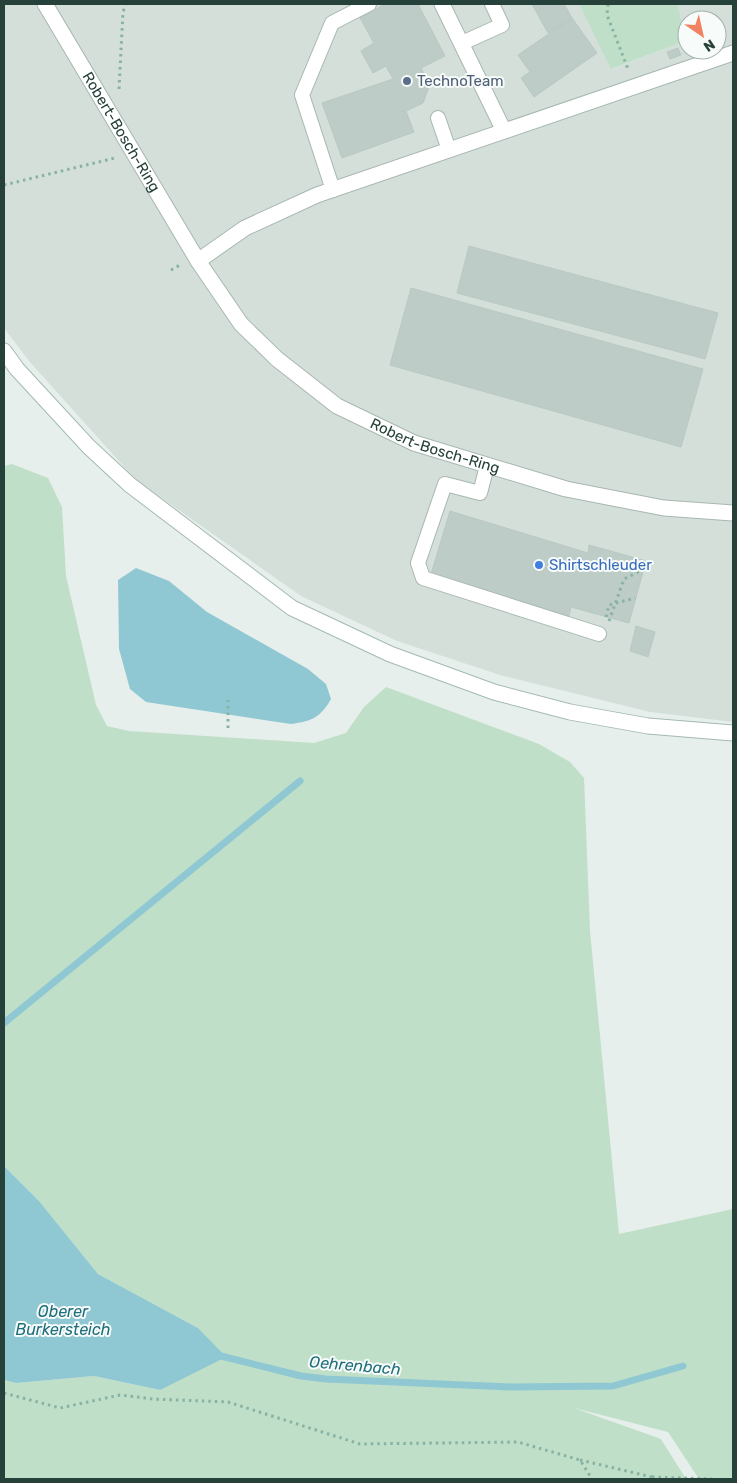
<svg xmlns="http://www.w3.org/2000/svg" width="737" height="1483" viewBox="0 0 737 1483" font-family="Rubik,sans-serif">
<rect width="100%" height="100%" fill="#e6efeb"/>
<path fill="#d4dfda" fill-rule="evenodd" d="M 4,4 L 579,4 L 612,69 L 685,41 L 678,4 L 733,4 L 733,722 L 650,712 L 500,675 L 397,641 L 301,596 L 136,480 L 29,361 L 4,328 ZM 687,20 L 717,20 L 717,50 L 687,50 Z"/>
<g fill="#bfdfc8">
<polygon points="579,4 678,4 685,41 611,69"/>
<polygon points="12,464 48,478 62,507 66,576 96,705 107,726 129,731 314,743 346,733 364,707 386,687 539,744 570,762 584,778 590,931 619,1234 733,1209 733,1479 699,1479 668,1432 574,1408 661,1439 686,1479 4,1479 4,1380 16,1383 94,1376 160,1390 198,1328 98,1274 39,1201 4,1166 4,466"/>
</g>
<g fill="#8fc8d2">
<path d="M 136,568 L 169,581 L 207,612 L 308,669 L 326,684 L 331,699 C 320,718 312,721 291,724 L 146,702 L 130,689 L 119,649 L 118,580 Z"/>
<polygon points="4,1166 39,1201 98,1274 198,1328 226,1357 160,1390 94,1376 16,1383 4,1380"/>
</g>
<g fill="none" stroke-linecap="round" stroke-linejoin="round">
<g stroke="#8fc8d2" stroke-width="7">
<polyline points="4,1023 300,781"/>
<polyline points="217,1355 301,1376 326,1379 511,1387 613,1386 683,1366"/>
</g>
</g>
<g fill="#beccc7" stroke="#b8c8c2">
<polygon points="385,4 418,4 445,56 421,68 430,84 423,103 406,111 414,132 342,158 322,103 393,79 386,66 373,73 361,51 374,43 360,18"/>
<polygon points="532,4 564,4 572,18 548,33"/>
<polygon points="572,18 597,53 534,97 521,78 530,72 518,55"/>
<polygon points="678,48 681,55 670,59 667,52"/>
<polygon points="469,246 718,313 705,359 457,293"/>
<polygon points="411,288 703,369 681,447 390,365"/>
<polygon points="450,511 588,553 589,545 646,561 629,623 571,607 569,616 431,574"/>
<polygon points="636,626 655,632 648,657 630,651"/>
</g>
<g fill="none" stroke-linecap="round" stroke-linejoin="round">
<g stroke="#a8b7b2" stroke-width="16">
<g id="service">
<polyline points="462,43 502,25 492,4"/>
<polyline points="438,118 449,150"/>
<polyline points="333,190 302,95 332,23 369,4"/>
<polyline points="487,466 480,493 445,484 418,563 423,578 599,634"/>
</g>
</g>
<g stroke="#a8b7b2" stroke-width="17">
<g id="minor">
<path id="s1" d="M 45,4 L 198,261 L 241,324 L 277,359 L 337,406 L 414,443 L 566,489 L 664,508 L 733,513"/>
<polyline points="442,4 504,131"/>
<polyline points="198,261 245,228 317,195 733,53"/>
</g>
</g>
<g stroke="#a4bab2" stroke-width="17">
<polyline id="secondary" points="4,351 17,369 89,447 130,485 292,608 390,654 494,692 570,712 648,726 733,733"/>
</g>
<g stroke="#87b2a4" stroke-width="3" stroke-dasharray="2.5 4" stroke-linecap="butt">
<polyline points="608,4 607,15 628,69"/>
<polyline points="119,89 123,12 126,4"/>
<polyline points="4,185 115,158"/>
<polyline points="171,270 180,265"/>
<polyline points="606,617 609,605 635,598"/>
<polyline points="609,621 624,579 644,569"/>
<polyline points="228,728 228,700"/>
<polyline points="4,1393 60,1408 120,1395 153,1399 228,1402 360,1444 518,1442 580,1460 592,1479"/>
<polyline points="580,1460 652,1477 651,1479"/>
<polyline points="652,1477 712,1479"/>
</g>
<use href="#service" stroke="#fff" stroke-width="14"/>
<use href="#minor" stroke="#fff" stroke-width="15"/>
<use href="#secondary" stroke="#fff" stroke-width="15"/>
</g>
<circle fill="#5c6f8a" stroke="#f7fbf9" stroke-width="2" cx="407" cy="81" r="5"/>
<circle fill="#3f7fe0" stroke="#f7fbf9" stroke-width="2" cx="539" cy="565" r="5"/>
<g text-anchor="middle" stroke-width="4" stroke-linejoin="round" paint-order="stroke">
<g font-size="15" fill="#4e5e75" stroke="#f7fbf9" text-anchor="start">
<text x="417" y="86">TechnoTeam</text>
</g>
<g font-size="15" fill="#254139" stroke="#f7fbf9">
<text dy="5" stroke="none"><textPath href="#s1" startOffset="149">Robert-Bosch-Ring</textPath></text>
<text dy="5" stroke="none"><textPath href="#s1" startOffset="608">Robert-Bosch-Ring</textPath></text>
</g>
<g font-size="15" fill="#366cbe" stroke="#f7fbf9" text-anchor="start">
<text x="549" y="570">Shirtschleuder</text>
</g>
<g font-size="16" font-style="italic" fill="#1e6e7d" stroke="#f7fbf9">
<text x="63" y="1317">Oberer<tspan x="63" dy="18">Burkersteich</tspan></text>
<text transform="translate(355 1365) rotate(5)" y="6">Oehrenbach</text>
</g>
</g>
<rect width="737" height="1483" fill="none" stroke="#254139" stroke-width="10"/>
<g transform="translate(702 35) rotate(146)"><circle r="24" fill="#f7fbf9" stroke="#a3b1ac"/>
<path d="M0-4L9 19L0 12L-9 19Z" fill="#f08462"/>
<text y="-8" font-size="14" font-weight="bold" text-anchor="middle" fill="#254139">N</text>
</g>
</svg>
